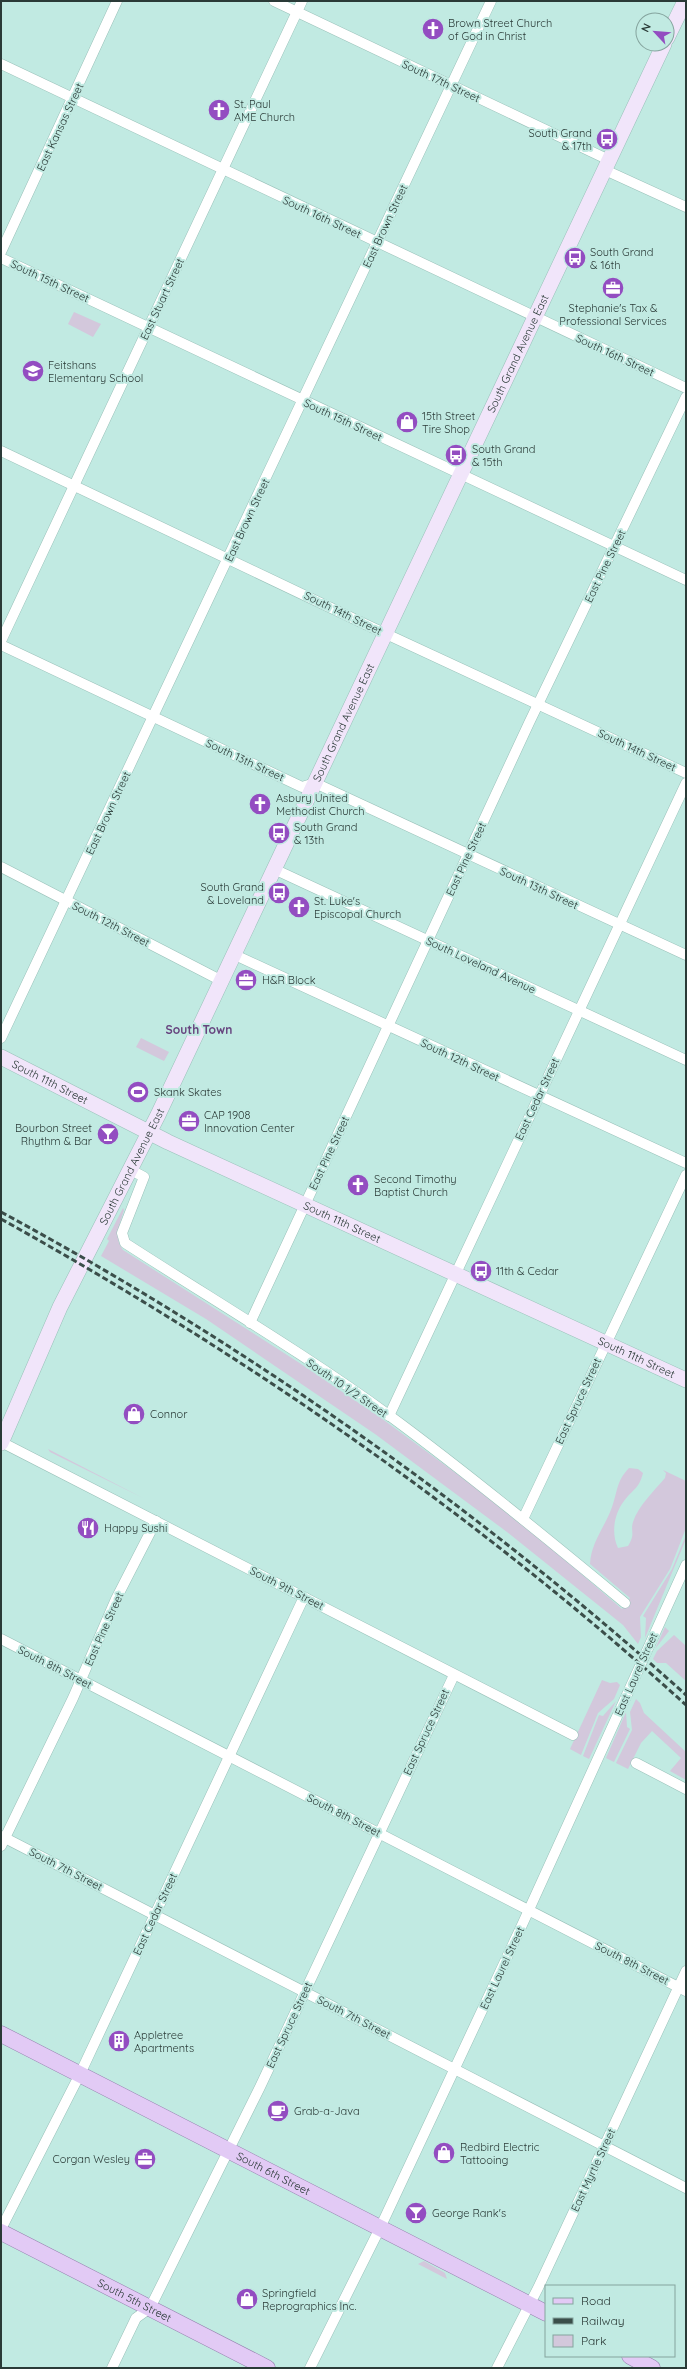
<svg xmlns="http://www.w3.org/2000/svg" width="687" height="2369" viewBox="0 0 687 2369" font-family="Quicksand,sans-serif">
<rect width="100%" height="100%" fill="#c1eae2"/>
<g fill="#d3c8dc">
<polygon points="74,312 101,324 93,337 68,324"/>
<polygon points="141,1038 169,1052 164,1061 136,1047"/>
<path d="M 123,1208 L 124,1210 C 120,1224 113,1237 123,1250 L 298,1362 L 381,1418 L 514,1516 L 622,1609 L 630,1598 L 590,1564 C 591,1542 605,1527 612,1507 C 618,1490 616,1482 629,1468 L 638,1469 L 643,1473 C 639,1489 633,1489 624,1501 C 614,1514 611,1533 618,1548 L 628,1546 C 636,1533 630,1532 633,1522 C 638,1506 654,1491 665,1478 L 666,1473 L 663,1470 L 686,1481 L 686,1528 L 670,1569 L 640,1617 L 641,1637 L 638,1644 L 623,1625 L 507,1532 L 375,1434 L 206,1319 L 101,1256 L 109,1241 L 107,1239 Z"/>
<polygon points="48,1449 143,1498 50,1452"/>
<polygon points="686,1535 686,1539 645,1638 646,1618 643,1616 672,1569"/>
<polygon points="665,1627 669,1631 655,1649"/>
<polygon points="674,1635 686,1646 686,1681 666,1663 657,1663 653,1659 657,1651"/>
<polygon points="602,1680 610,1683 617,1682 620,1685 614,1699 598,1713 581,1755 570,1749"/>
<polygon points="636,1699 640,1703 644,1713 686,1752 686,1780 670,1771 681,1758 652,1731 641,1743 628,1769 616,1763 632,1730 630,1712"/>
<polygon points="616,1701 589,1759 583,1756 599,1715 603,1716"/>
<polygon points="626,1712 627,1727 630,1729 614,1762 606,1758"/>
<polygon points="424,2261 445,2273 447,2279 418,2264"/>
</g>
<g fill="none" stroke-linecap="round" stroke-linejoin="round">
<g stroke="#99c1b9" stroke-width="11">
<g id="street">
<polyline points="274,1 609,160"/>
<polyline points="1,64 686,388"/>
<polyline points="605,170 686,207"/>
<polyline points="1,252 117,1"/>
<polyline points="1,258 686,580"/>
<polyline points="1,451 369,626 686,773"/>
<polyline points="1,641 302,1"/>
<polyline points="1,645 302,787 315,783 686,955"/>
<polyline points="1,867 222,981"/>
<polyline points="276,870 686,1060"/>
<polyline points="235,955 686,1163"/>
<polyline points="1,1038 491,1"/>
<path d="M 131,1170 L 144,1177 L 122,1233 L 125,1243 C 213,1300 305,1354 390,1416 C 470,1475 548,1539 625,1603"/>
<polyline points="250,1323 529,723 686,397"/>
<polyline points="389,1416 686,783"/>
<polyline points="1,1442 573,1735"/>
<polyline points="523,1519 686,1175"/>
<polyline points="1,1639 686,1991"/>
<polyline points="636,1763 686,1789"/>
<polyline points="1,1836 686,2188"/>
<polyline points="1,1846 73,1698 116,1599 156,1521"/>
<polyline points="1,2229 80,2074 304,1597"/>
<polyline points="112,2368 136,2318 150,2308 157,2294 260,2087 454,1675"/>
<polyline points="310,2368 380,2228 522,1925 686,1565"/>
<polyline points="497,2368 538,2288 686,1971"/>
</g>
</g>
<g stroke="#99c1b9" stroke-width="16">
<g id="secondary">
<polyline points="667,38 685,1"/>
<path id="s1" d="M 1,1057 L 168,1142 L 686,1380"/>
<path id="s2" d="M 1,1443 L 60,1307 L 158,1115 L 664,44"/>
</g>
</g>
<g stroke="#9581ae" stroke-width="17">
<g id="primary">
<path id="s3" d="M 1,2034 L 546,2313"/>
<path id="s4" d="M 1,2232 L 267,2368"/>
<polyline points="630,2356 652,2368"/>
</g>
</g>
<use href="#street" stroke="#fff" stroke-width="10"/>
<use href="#secondary" stroke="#f1e5fa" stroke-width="15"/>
<use href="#primary" stroke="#e2caf5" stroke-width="16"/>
<g stroke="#3b4e4a" stroke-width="3" stroke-dasharray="6 3" stroke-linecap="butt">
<path d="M 1,1212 C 247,1345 478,1508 686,1695"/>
<path d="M 1,1219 C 246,1355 478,1516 686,1705"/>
</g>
</g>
<defs>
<g id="church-disc" transform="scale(1.15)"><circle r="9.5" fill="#934dc1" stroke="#c1eae2"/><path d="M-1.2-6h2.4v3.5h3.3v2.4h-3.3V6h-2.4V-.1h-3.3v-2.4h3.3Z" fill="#fff"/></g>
<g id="bus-disc" transform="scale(1.15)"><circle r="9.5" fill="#934dc1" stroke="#c1eae2"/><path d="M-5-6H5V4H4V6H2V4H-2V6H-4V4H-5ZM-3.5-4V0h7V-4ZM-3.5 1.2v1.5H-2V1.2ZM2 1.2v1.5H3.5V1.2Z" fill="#fff"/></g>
<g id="office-disc" transform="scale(1.15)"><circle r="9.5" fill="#934dc1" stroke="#c1eae2"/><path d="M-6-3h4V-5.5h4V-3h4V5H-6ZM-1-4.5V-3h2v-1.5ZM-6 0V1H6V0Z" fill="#fff"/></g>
<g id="school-disc" transform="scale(1.15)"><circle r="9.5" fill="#934dc1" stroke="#c1eae2"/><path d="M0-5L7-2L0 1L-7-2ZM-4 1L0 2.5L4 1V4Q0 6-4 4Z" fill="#fff"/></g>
<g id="shop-disc" transform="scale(1.15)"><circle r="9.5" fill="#934dc1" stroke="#c1eae2"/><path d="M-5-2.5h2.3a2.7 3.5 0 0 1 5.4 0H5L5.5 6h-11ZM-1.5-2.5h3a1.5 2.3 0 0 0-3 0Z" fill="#fff"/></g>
<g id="stadium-disc" transform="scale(1.15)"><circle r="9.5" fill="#934dc1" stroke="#c1eae2"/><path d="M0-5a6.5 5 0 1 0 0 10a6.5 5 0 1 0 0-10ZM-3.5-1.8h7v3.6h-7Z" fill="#fff"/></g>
<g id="bar-disc" transform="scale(1.15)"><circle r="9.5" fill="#934dc1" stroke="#c1eae2"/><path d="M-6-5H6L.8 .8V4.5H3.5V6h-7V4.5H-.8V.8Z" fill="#fff"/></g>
<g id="restaurant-disc" transform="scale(1.15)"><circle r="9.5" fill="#934dc1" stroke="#c1eae2"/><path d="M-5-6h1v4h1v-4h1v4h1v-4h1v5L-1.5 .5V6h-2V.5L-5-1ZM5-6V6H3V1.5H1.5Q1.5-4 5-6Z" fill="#fff"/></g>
<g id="building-disc" transform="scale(1.15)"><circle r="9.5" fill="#934dc1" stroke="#c1eae2"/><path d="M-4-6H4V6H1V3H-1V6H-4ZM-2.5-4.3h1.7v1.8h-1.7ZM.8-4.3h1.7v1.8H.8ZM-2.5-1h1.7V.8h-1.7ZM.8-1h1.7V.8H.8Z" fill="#fff"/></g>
<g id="cafe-disc" transform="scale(1.15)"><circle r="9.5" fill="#934dc1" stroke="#c1eae2"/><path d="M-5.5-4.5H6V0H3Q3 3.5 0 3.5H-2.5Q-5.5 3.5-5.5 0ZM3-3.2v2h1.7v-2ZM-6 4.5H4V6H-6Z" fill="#fff"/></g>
</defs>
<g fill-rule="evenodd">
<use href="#church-disc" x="433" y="29"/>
<use href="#church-disc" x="219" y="110"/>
<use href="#bus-disc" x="607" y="139"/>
<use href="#bus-disc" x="575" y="258"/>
<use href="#office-disc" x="613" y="288"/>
<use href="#school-disc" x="33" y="371"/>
<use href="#shop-disc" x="407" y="422"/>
<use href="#bus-disc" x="456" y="455"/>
<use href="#church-disc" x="260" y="804"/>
<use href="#bus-disc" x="279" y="833"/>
<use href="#bus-disc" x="279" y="893"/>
<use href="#church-disc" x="299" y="907"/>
<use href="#office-disc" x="246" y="980"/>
<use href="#stadium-disc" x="138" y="1092"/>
<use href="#office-disc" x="189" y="1121"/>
<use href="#bar-disc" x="108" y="1134"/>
<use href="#church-disc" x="358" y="1185"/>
<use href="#bus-disc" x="481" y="1271"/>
<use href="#shop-disc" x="134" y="1414"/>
<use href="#restaurant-disc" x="88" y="1528"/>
<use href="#building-disc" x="119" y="2041"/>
<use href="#cafe-disc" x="278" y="2111"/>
<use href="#shop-disc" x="444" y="2153"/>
<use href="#office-disc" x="145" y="2159"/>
<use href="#bar-disc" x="416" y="2213"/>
<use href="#shop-disc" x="247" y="2299"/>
</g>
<g text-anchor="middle" stroke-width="4" stroke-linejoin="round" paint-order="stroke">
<g font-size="11" fill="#2a3a37" stroke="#c1eae2" text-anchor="start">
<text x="448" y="27">Brown Street Church<tspan x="448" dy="13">of God in Christ</tspan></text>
<text x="234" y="108">St. Paul<tspan x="234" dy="13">AME Church</tspan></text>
<text x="592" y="137" text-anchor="end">South Grand<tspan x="592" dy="13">&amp; 17th</tspan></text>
<text x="590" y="256">South Grand<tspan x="590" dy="13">&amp; 16th</tspan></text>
<text x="613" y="312" text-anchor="middle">Stephanie's Tax &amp;<tspan x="613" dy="13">Professional Services</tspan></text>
<text x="48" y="369">Feitshans<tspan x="48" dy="13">Elementary School</tspan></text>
<text x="422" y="420">15th Street<tspan x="422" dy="13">Tire Shop</tspan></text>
<text x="472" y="453">South Grand<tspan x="472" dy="13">&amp; 15th</tspan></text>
<text x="276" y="802">Asbury United<tspan x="276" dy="13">Methodist Church</tspan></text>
<text x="294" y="831">South Grand<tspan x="294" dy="13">&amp; 13th</tspan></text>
<text x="264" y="891" text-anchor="end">South Grand<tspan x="264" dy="13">&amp; Loveland</tspan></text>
<text x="314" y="905">St. Luke's<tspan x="314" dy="13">Episcopal Church</tspan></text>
<text x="262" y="984">H&amp;R Block</text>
<text x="154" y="1096">Skank Skates</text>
<text x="204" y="1119">CAP 1908<tspan x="204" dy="13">Innovation Center</tspan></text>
<text x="92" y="1132" text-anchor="end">Bourbon Street<tspan x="92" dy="13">Rhythm &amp; Bar</tspan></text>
<text x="374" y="1183">Second Timothy<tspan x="374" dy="13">Baptist Church</tspan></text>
<text x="496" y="1275">11th &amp; Cedar</text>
<text x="150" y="1418">Connor</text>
<text x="104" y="1532">Happy Sushi</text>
<text x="134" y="2039">Appletree<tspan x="134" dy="13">Apartments</tspan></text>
<text x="294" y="2115">Grab-a-Java</text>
<text x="460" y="2151">Redbird Electric<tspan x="460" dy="13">Tattooing</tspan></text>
<text x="130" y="2163" text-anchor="end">Corgan Wesley</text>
<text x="432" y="2217">George Rank's</text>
<text x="262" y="2297">Springfield<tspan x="262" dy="13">Reprographics Inc.</tspan></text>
</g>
<g font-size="11" fill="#2a3a37" stroke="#c1eae2">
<text transform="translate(441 81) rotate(25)" y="4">South 17th Street</text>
<text transform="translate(60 127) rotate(-65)" y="4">East Kansas Street</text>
<text transform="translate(322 217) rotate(25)" y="4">South 16th Street</text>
<text transform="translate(385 226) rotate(-65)" y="4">East Brown Street</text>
<text transform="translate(50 281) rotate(25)" y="4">South 15th Street</text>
<text transform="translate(162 299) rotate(-65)" y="4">East Stuart Street</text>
<text dy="4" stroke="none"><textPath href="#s2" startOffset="1206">South Grand Avenue East</textPath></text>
<text transform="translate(615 355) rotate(25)" y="4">South 16th Street</text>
<text transform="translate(343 420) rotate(25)" y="4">South 15th Street</text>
<text transform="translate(247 520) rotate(-65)" y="4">East Brown Street</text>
<text transform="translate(605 566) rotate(-64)" y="4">East Pine Street</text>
<text transform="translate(343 613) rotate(26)" y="4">South 14th Street</text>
<text dy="4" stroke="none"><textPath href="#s2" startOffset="798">South Grand Avenue East</textPath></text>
<text transform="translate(637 750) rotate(25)" y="4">South 14th Street</text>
<text transform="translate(245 760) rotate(25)" y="4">South 13th Street</text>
<text transform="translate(108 813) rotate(-65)" y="4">East Brown Street</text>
<text transform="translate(466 859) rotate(-65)" y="4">East Pine Street</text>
<text transform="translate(539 888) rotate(25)" y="4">South 13th Street</text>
<text transform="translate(111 924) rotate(27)" y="4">South 12th Street</text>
<text transform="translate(481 965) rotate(25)" y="4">South Loveland Avenue</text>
<text transform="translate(460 1060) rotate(25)" y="4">South 12th Street</text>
<text dy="4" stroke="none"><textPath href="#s1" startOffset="55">South 11th Street</textPath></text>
<text transform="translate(537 1099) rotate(-65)" y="4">East Cedar Street</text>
<text transform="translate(329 1153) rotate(-65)" y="4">East Pine Street</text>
<text dy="4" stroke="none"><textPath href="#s2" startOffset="306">South Grand Avenue East</textPath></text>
<text dy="4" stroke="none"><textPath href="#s1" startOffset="379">South 11th Street</textPath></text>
<text dy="4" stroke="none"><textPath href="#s1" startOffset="703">South 11th Street</textPath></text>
<text transform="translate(347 1388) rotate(34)" y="4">South 10 1/2 Street</text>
<text transform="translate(578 1401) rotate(-65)" y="4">East Spruce Street</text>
<text transform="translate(287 1588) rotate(27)" y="4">South 9th Street</text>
<text transform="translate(104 1629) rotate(-66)" y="4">East Pine Street</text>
<text transform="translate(55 1667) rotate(27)" y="4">South 8th Street</text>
<text transform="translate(636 1674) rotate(-66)" y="4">East Laurel Street</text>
<text transform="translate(426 1732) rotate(-65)" y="4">East Spruce Street</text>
<text transform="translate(344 1815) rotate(27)" y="4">South 8th Street</text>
<text transform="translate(66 1869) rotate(27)" y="4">South 7th Street</text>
<text transform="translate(155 1914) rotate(-65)" y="4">East Cedar Street</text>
<text transform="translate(632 1963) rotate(27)" y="4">South 8th Street</text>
<text transform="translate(502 1968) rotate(-65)" y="4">East Laurel Street</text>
<text transform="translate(354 2017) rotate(27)" y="4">South 7th Street</text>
<text transform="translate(289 2025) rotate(-65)" y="4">East Spruce Street</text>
<text transform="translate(593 2170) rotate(-65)" y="4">East Myrtle Street</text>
<text dy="4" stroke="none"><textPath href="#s3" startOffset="306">South 6th Street</textPath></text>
<text dy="4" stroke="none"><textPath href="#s4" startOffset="150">South 5th Street</textPath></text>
</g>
<g font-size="12" font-weight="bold" fill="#67457f" stroke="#c1eae2">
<text x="199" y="1034">South Town</text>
</g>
</g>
<rect width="687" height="2369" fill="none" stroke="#2a3a37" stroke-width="4"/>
<rect x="545" y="2285" width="130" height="72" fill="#c1eae2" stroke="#85a49e"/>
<rect x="553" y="2298" width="20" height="6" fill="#e2caf5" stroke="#85a49e"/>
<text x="581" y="2305" font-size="12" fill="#2a3a37">Road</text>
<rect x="553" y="2318" width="20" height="6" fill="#3b4e4a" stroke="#85a49e"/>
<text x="581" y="2325" font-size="12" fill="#2a3a37">Railway</text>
<rect x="553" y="2335" width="20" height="12" fill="#d3c8dc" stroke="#85a49e"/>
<text x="581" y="2345" font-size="12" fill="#2a3a37">Park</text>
<g transform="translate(655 32) rotate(296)"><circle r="19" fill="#c1eae2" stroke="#85a49e"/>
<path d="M0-3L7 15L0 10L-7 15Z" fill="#934dc1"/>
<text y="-6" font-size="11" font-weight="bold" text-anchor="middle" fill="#2a3a37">N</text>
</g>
</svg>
